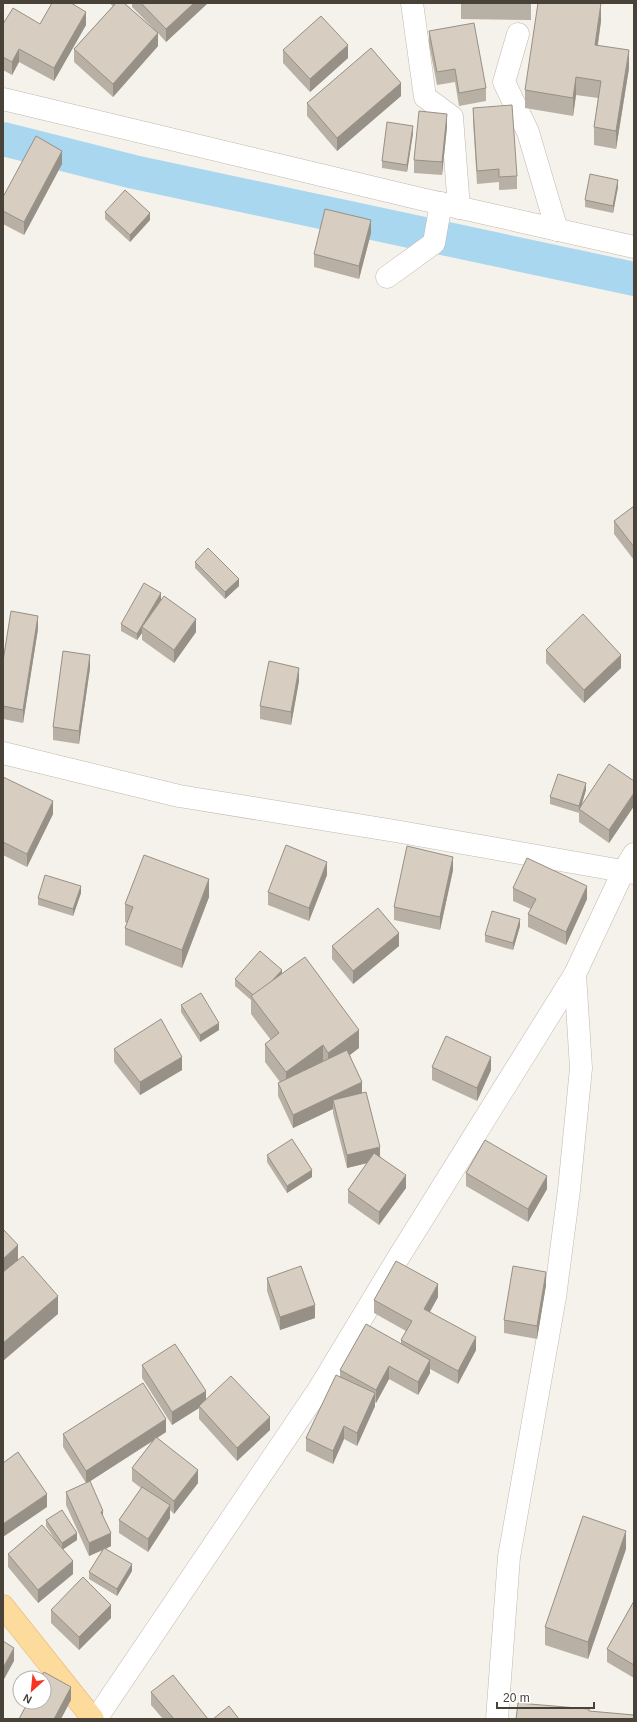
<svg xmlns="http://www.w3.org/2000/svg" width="637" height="1722" viewBox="0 0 637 1722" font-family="Arial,sans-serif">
<rect width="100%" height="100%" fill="#f5f1eb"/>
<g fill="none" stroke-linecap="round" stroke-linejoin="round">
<polyline stroke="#a9d7f0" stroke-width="34" points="3,139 134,172 634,279"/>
<g stroke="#c1b9ad" stroke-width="23">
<g id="minor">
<polyline points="412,3 425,97 452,117 459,208"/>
<polyline points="518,34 504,82 528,132 557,230"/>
<polyline points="3,99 421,199 634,247"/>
<polyline points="387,277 434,243 441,203"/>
<polyline points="3,753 179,796 395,831 634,873"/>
<polyline points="96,1719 319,1389 395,1263 575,974 623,872 634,854"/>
<polyline points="497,1719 509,1557 555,1297 569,1190 581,1068 575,974"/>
</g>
</g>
<g stroke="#e3b76b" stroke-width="23">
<polyline id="major" points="3,1606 93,1719"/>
</g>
<use href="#minor" stroke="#fff" stroke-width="22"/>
<use href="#major" stroke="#fddb9d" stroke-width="22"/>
</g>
<g fill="#b9b0a5">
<polygon points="109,3 124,3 154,29 132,7 132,3 208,3 166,42 158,33 158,46 113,97 74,62 74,49 113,6"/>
<polygon points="461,3 531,3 531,20 461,19"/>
<polygon points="601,21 598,45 629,68 616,149 594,145 594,127 598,98 576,95 573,116 525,108 525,90"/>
<polygon points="3,24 40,24 86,25 54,81 19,62 12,75 3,70"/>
<polygon points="429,31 486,88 486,101 459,106 455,82 437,85 429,44"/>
<polygon points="283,50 348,58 310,92 283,63"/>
<polygon points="401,96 337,151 307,116 307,103"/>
<polygon points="473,108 517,176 517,189 499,190 499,182 477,184 473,121"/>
<polygon points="447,127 442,175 414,173 414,160"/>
<polygon points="413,133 407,172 382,168 382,161"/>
<polygon points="62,164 24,235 3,224 3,197"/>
<polygon points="618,187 613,213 585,207 585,200"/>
<polygon points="105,212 150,220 130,242 105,219"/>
<polygon points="371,233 359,279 314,267 314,254"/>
<polygon points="634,506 634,560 614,534 614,521"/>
<polygon points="195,562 239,586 225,599 195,568"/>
<polygon points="121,624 196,632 174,663 142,640 142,633 137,640 121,631"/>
<polygon points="38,629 23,723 3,719 3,661"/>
<polygon points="546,650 621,668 584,703 546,663"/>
<polygon points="90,668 79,744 53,740 53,727"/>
<polygon points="299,681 291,725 260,719 260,706"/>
<polygon points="3,777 53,814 27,867 3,855"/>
<polygon points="634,781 634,806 609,843 579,822 579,813 550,804 550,797 586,790 581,806"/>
<polygon points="453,870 440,930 394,920 394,907"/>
<polygon points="327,875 309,921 268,905 268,892"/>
<polygon points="513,888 587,899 566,945 528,927 528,914 531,909 513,901"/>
<polygon points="81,893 73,916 38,905 38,898"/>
<polygon points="209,897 182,968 125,945 125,928 127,923 125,922 125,904"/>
<polygon points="520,926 513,950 485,942 485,935"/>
<polygon points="332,946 399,946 353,984 332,959"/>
<polygon points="282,974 359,1048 350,1055 362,1093 380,1156 406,1188 379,1225 348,1203 348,1190 367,1163 347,1168 333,1113 333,1109 293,1128 278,1096 278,1083 280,1082 265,1062 265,1044 271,1040 251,1014 251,1000 235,986 235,979"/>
<polygon points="181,1005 219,1030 200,1042 181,1012"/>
<polygon points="114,1049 182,1070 140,1095 114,1062"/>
<polygon points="432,1067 491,1070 477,1101 432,1080"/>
<polygon points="267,1155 312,1177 287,1193 267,1162"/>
<polygon points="466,1173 547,1189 528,1222 466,1186"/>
<polygon points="267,1278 315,1318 280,1330 267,1291"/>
<polygon points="546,1285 537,1339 504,1333 504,1320"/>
<polygon points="438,1297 430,1312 476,1350 458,1384 430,1369 430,1373 418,1395 389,1379 376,1403 375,1402 375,1406 357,1446 344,1439 333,1464 306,1451 306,1438 340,1377 340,1370 401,1344 401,1340 406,1331 374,1313 374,1300"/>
<polygon points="142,1365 206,1400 270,1430 237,1461 199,1419 199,1408 172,1425 142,1378"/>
<polygon points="166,1432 157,1438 198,1483 174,1514 170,1510 170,1518 148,1552 119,1533 119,1520 141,1488 132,1481 132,1468 153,1441 90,1481 103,1518 111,1546 106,1549 132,1571 117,1596 89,1579 89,1572 103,1550 89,1556 66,1505 66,1492 86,1483 63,1447 63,1434"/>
<polygon points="46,1520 77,1540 63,1549 73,1574 38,1603 8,1567 8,1554 57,1543 46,1526"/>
<polygon points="626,1549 588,1659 545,1645 545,1627"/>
<polygon points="634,1601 634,1678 607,1662 607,1649"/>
<polygon points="51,1610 111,1618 79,1650 51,1623"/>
<polygon points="151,1692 208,1719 163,1719 151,1705"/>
</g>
<g fill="#969086">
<polygon points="194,3 208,3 166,42 166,29"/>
<polygon points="601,3 601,21 595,62 595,45"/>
<polygon points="86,12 86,25 54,81 54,68"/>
<polygon points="158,33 158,46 113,97 113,84"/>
<polygon points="348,45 348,58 310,92 310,79"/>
<polygon points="19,49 19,62 12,75 12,62"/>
<polygon points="629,50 629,68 616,149 616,131"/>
<polygon points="576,77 576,95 573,116 573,98"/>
<polygon points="401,83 401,96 337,151 337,138"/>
<polygon points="447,114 447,127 442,175 442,162"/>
<polygon points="413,126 413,133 407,172 407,165"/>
<polygon points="62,151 62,164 24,235 24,222"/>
<polygon points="618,180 618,187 613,213 613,206"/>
<polygon points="150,213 150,220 130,242 130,235"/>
<polygon points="371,220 371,233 359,279 359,266"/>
<polygon points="239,579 239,586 225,599 225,592"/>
<polygon points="161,593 161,600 142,627 142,633 137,640 137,634"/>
<polygon points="38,616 38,629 23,723 23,710"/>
<polygon points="196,619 196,632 174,663 174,650"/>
<polygon points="4,630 4,643 3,646 3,633"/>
<polygon points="90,655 90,668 79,744 79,731"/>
<polygon points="621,655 621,668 584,703 584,690"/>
<polygon points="299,668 299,681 291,725 291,712"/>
<polygon points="586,783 586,790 580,810 579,810 579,806"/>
<polygon points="634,793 634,806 609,843 609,830"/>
<polygon points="53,801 53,814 27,867 27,854"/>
<polygon points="453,857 453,870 440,930 440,917"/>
<polygon points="327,862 327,875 309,921 309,908"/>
<polygon points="209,879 209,897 182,968 182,950"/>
<polygon points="81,886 81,893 73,916 73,909"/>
<polygon points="587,886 587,899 566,945 566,932"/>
<polygon points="520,919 520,926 513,950 513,943"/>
<polygon points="399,933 399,946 353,984 353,971"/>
<polygon points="282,970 282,976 257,998"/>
<polygon points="219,1023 219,1030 200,1042 200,1035"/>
<polygon points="359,1030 359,1048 328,1071 328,1053"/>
<polygon points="323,1045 323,1063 286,1090 286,1072"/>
<polygon points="182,1057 182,1070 140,1095 140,1082"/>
<polygon points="491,1057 491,1070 477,1101 477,1088"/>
<polygon points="362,1082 362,1095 333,1100 333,1109 293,1128 293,1115"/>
<polygon points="380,1147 380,1160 347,1168 347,1155"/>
<polygon points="312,1170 312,1177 287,1193 287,1186"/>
<polygon points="406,1175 406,1188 379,1225 379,1212"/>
<polygon points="547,1176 547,1189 528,1222 528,1209"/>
<polygon points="18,1245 18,1263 3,1277 3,1259"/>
<polygon points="546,1272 546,1285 537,1339 537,1326"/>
<polygon points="438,1284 438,1297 424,1322 424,1309"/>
<polygon points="58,1296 58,1314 3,1361 3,1343"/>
<polygon points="315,1305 315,1318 280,1330 280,1317"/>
<polygon points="476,1337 476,1350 458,1384 458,1371"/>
<polygon points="430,1360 430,1373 418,1395 418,1382"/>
<polygon points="389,1366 389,1379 376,1403 376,1390"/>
<polygon points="206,1391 206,1404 199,1406 199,1408 172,1425 172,1412"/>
<polygon points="375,1393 375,1406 357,1446 357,1433"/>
<polygon points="270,1417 270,1430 237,1461 237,1448"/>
<polygon points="166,1419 166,1432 86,1484 86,1471"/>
<polygon points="344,1426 344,1439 333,1464 333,1451"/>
<polygon points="198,1470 198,1483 174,1514 174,1501"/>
<polygon points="47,1494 47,1507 3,1537 3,1524"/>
<polygon points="170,1505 170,1518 148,1552 148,1539"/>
<polygon points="103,1511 103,1524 101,1512"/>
<polygon points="626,1531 626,1549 588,1659 588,1642"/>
<polygon points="77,1533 77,1540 62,1550 62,1543"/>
<polygon points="111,1533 111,1546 89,1556 89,1543"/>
<polygon points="73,1561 73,1574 38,1603 38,1590"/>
<polygon points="132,1564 132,1571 117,1596 117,1589"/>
<polygon points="111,1605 111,1618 79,1650 79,1637"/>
<polygon points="14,1648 14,1661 3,1681 3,1668"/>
<polygon points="71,1687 71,1700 61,1719 54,1719"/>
</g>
<g fill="#d7cdc0" stroke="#969086">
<polygon points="52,3 71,3 86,12 54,68 19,49 12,62 3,57 3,24 13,8 40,24"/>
<polygon points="116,3 124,3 158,33 113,84 74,49"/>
<polygon points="141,3 194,3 166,29"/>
<polygon points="538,3 601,3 595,45 629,50 616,131 594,127 601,81 576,77 573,98 525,90"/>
<polygon points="321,16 348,45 310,79 283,50"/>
<polygon points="474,23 486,88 459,93 455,69 437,72 429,31"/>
<polygon points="371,48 401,83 337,138 307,103"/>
<polygon points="512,105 517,176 499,177 499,169 477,171 473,108"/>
<polygon points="419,111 447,114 442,162 414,160"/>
<polygon points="387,122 413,126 407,165 382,161"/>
<polygon points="36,136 62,151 24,222 3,211 3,197"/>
<polygon points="590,174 618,180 613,206 585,200"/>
<polygon points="125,190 150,213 130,235 105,212"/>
<polygon points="325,209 371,220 359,266 314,254"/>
<polygon points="634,506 634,547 614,521"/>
<polygon points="208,548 239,579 225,592 195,562"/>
<polygon points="144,583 161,593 137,634 121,624"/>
<polygon points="164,596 196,619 174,650 142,627"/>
<polygon points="11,611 38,616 23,710 3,706 3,661"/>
<polygon points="583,614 621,655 584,690 546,650"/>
<polygon points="63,651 90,655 79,731 53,727"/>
<polygon points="269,661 299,668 291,712 260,706"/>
<polygon points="609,764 634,781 634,793 609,830 579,809"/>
<polygon points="558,774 586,783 579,806 550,797"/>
<polygon points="3,777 53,801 27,854 3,842"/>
<polygon points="286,845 327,862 309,908 268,892"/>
<polygon points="407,846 453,857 440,917 394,907"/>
<polygon points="144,855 209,879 182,950 125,928 133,907 125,904"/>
<polygon points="527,858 587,886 566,932 528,914 536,899 513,888"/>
<polygon points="45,875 81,886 73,909 38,898"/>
<polygon points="378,908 399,933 353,971 332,946"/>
<polygon points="492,911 520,919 513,943 485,935"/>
<polygon points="260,951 282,970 270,983 253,995 235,979"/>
<polygon points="305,957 359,1030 328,1053 323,1045 286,1072 265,1044 279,1033 251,996"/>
<polygon points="201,993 219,1023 200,1035 181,1005"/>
<polygon points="161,1019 182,1057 140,1082 114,1049"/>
<polygon points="446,1036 491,1057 477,1088 432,1067"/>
<polygon points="347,1050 362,1082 293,1115 278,1083"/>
<polygon points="366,1092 380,1147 347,1155 333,1100"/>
<polygon points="292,1139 312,1170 287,1186 267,1155"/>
<polygon points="485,1140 547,1176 528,1209 466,1173"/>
<polygon points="374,1153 406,1175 379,1212 348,1190"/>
<polygon points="3,1229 18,1245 3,1259"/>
<polygon points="23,1256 58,1296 3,1343 3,1272"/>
<polygon points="396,1261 438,1284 424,1309 476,1337 458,1371 401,1340 412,1321 374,1300"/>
<polygon points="301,1266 315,1305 280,1317 267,1278"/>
<polygon points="513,1266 546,1272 537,1326 504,1320"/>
<polygon points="366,1324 430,1360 418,1382 389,1366 376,1390 340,1370"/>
<polygon points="175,1344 206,1391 172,1412 142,1365"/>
<polygon points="336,1375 375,1393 357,1433 344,1426 333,1451 306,1438"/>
<polygon points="231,1376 270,1417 237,1448 199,1406"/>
<polygon points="143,1383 166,1419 86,1471 63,1434"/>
<polygon points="156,1437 198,1470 174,1501 132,1468"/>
<polygon points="18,1452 47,1494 3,1524 3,1463"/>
<polygon points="90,1481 103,1511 101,1512 111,1533 89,1543 66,1492"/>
<polygon points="142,1487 170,1505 148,1539 119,1520"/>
<polygon points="62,1510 77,1533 62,1543 46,1520"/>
<polygon points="583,1516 626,1531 588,1642 545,1627"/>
<polygon points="42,1525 73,1561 38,1590 8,1554"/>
<polygon points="104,1548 132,1564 117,1589 89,1572"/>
<polygon points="83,1577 111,1605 79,1637 51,1610"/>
<polygon points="634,1601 634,1665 607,1649"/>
<polygon points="3,1641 14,1648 3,1668"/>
<polygon points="44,1672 71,1687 54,1719 19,1719 28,1702 44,1702 44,1678 41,1678"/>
<polygon points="173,1675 208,1719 174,1719 151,1692"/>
<polygon points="518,1703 589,1709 589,1711 634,1715 634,1719 516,1719"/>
<polygon points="229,1706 239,1719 213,1719"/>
</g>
<rect width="637" height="1722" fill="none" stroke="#494239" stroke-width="8"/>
<g transform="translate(32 1690) rotate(207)"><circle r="19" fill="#ffffff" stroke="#b6b3b0"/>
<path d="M0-3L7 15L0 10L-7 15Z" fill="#f73421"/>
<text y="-6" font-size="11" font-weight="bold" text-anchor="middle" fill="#494239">N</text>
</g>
<path d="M497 1702v6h97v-6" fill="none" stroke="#494239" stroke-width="2"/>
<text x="503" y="1702" font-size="12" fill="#494239" stroke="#ffffff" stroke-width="3" paint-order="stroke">20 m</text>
</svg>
